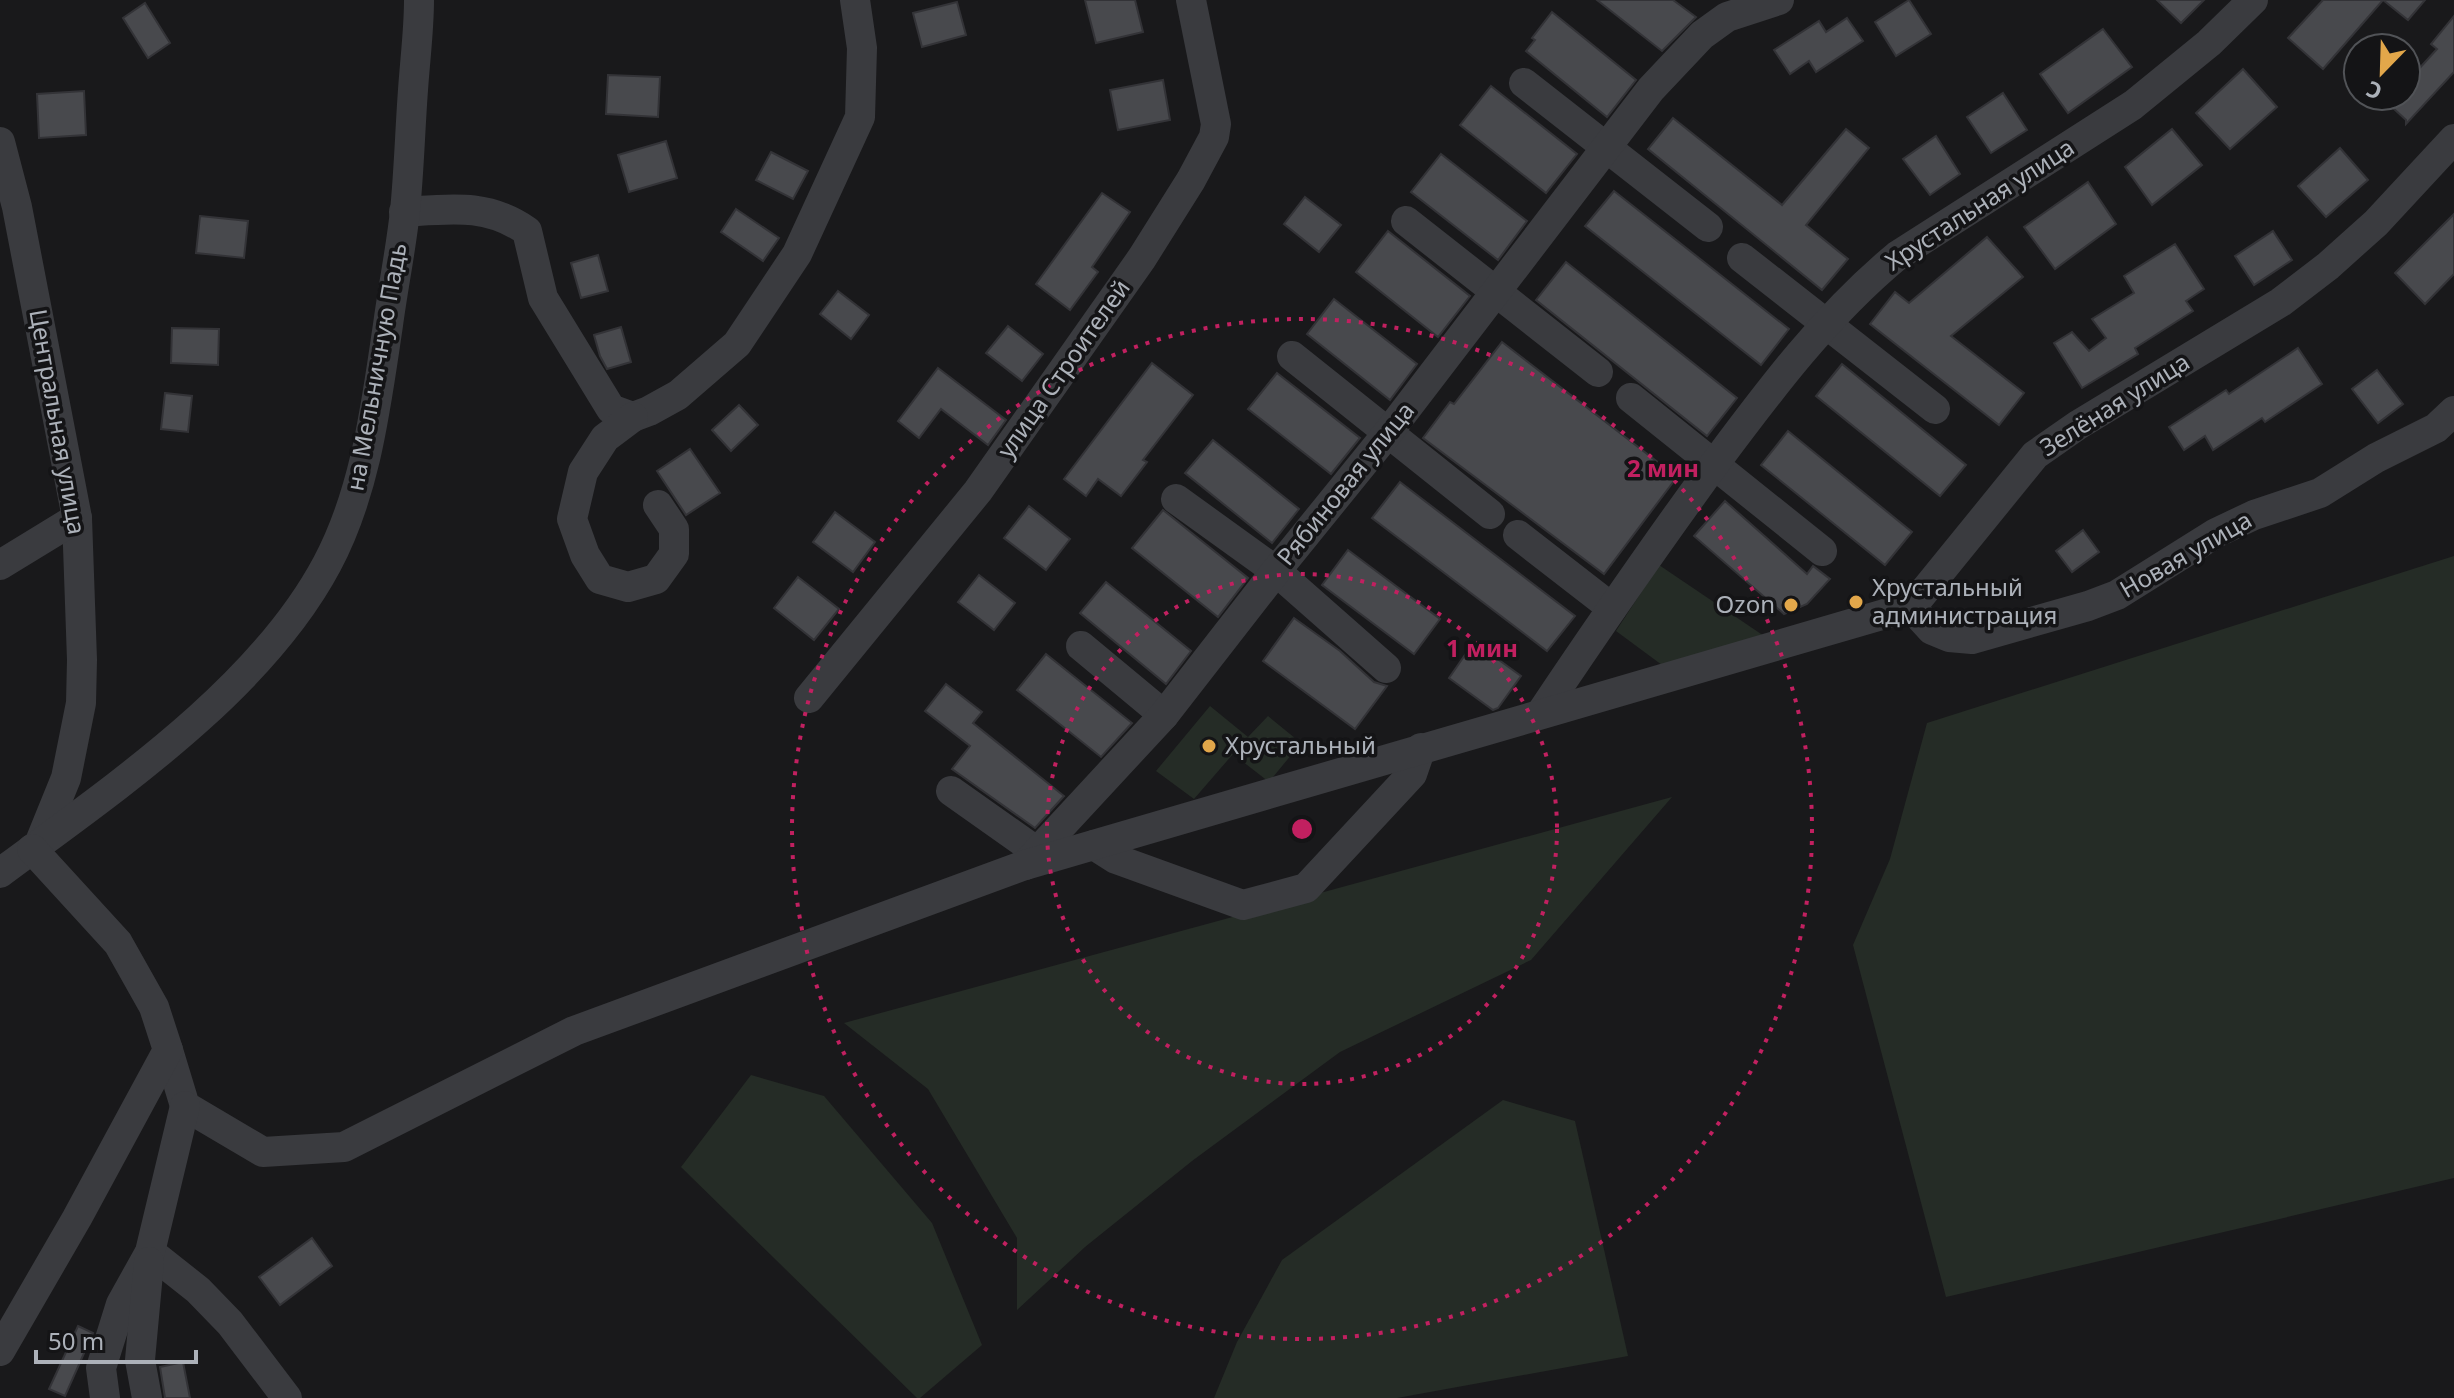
<svg xmlns="http://www.w3.org/2000/svg" width="2454" height="1398" viewBox="0 0 2454 1398" font-family="'Noto Sans',sans-serif">
<rect width="100%" height="100%" fill="#19191b"/>
<g fill="#252c26">
<polygon points="2454,556 2454,1178 1946,1297 1853,945 1890,859 1927,723"/>
<polygon points="1659,565 1764,636 1662,665 1616,631"/>
<polygon points="1210,706 1248,737 1268,716 1301,743 1269,782 1233,754 1194,799 1156,771"/>
<polygon points="1672,797 1531,960 1340,1052 1192,1161 1085,1247 1017,1310 1017,1238 928,1089 844,1023"/>
<polygon points="751,1075 824,1096 932,1223 982,1345 920,1398 917,1398 681,1167"/>
<polygon points="1503,1100 1575,1121 1628,1356 1397,1398 1214,1398 1237,1342 1282,1260"/>
</g>
<g fill="#48494d" stroke="#333337" stroke-width="2">
<polygon points="1085,0 1135,0 1143,32 1096,43"/>
<polygon points="1597,0 1673,0 1696,17 1662,51"/>
<polygon points="1909,0 1931,34 1896,56 1875,22"/>
<polygon points="2157,0 2204,0 2181,23"/>
<polygon points="2323,0 2425,0 2408,20 2383,0 2323,69 2288,38"/>
<polygon points="957,2 966,35 922,47 913,13"/>
<polygon points="145,3 170,43 148,58 123,18"/>
<polygon points="1552,12 1636,80 1607,117 1526,51 1535,40 1532,38"/>
<polygon points="2454,16 2454,72 2406,124 2406,120 2380,96 2406,96 2406,83 2437,49 2431,44"/>
<polygon points="1847,18 1863,41 1816,72 1809,61 1790,74 1774,50 1819,21 1826,32"/>
<polygon points="2103,29 2132,67 2068,113 2040,74"/>
<polygon points="2243,69 2277,107 2230,149 2196,113"/>
<polygon points="608,75 660,77 658,117 606,114"/>
<polygon points="1163,80 1170,120 1118,130 1110,90"/>
<polygon points="1491,86 1577,154 1546,193 1460,125"/>
<polygon points="84,91 86,135 39,138 37,94"/>
<polygon points="2003,93 2027,130 1991,153 1967,117"/>
<polygon points="1673,118 1782,205 1846,129 1869,148 1806,225 1848,259 1822,290 1648,149"/>
<polygon points="2172,129 2202,165 2152,205 2125,167"/>
<polygon points="1936,136 1960,174 1930,195 1903,159"/>
<polygon points="666,141 677,178 629,192 618,155"/>
<polygon points="2340,148 2368,180 2326,217 2298,186"/>
<polygon points="771,152 808,171 793,199 756,180"/>
<polygon points="1441,154 1527,221 1498,260 1411,192"/>
<polygon points="2088,182 2116,224 2055,269 2024,227"/>
<polygon points="1614,191 1789,329 1761,365 1585,226"/>
<polygon points="1102,193 1130,212 1092,267 1098,272 1070,310 1036,284"/>
<polygon points="1305,197 1341,225 1319,252 1284,224"/>
<polygon points="736,209 779,238 763,261 721,232"/>
<polygon points="2454,214 2454,274 2425,304 2395,273"/>
<polygon points="200,216 248,221 244,258 196,253"/>
<polygon points="1388,231 1470,296 1438,337 1356,272"/>
<polygon points="2273,231 2292,260 2254,285 2235,256"/>
<polygon points="1987,237 2023,277 1951,336 2024,393 1999,425 1870,324 1895,292 1909,303"/>
<polygon points="2175,244 2204,289 2186,301 2193,311 2135,348 2138,354 2082,388 2054,343 2072,332 2089,351 2106,338 2092,319 2134,293 2124,276"/>
<polygon points="598,255 608,291 581,298 571,263"/>
<polygon points="1566,262 1737,398 1707,436 1536,300"/>
<polygon points="838,291 869,315 851,339 820,314"/>
<polygon points="1334,299 1417,364 1390,400 1307,334"/>
<polygon points="1008,326 1043,354 1022,381 986,353"/>
<polygon points="621,327 631,362 607,369 600,356 594,335"/>
<polygon points="172,328 219,329 218,365 171,363"/>
<polygon points="1502,342 1677,477 1604,574 1423,438 1450,402 1454,404"/>
<polygon points="2298,348 2322,384 2265,422 2262,418 2213,450 2205,436 2184,450 2169,427 2226,390 2229,394"/>
<polygon points="1152,363 1193,395 1143,460 1147,462 1121,496 1098,479 1086,496 1064,479"/>
<polygon points="1842,364 1966,465 1940,496 1816,396"/>
<polygon points="938,368 1006,420 988,445 941,409 919,438 898,421"/>
<polygon points="2377,370 2403,404 2378,423 2352,389"/>
<polygon points="1277,373 1360,438 1331,474 1248,409"/>
<polygon points="165,393 192,396 188,432 161,429"/>
<polygon points="739,405 758,425 731,451 712,430"/>
<polygon points="1788,431 1912,532 1885,565 1761,465"/>
<polygon points="1213,440 1299,509 1272,543 1185,473"/>
<polygon points="690,449 720,493 686,515 657,471"/>
<polygon points="1400,482 1575,616 1547,651 1372,518"/>
<polygon points="1725,501 1807,574 1813,566 1830,579 1807,604 1784,614 1694,536"/>
<polygon points="1029,506 1070,539 1046,570 1004,538"/>
<polygon points="1163,510 1248,578 1218,617 1132,548"/>
<polygon points="835,512 875,542 853,572 813,542"/>
<polygon points="2083,530 2099,552 2072,572 2056,551"/>
<polygon points="1348,550 1440,619 1414,654 1322,585"/>
<polygon points="979,575 1015,603 994,630 958,602"/>
<polygon points="798,577 839,609 814,640 774,608"/>
<polygon points="1106,582 1191,651 1166,684 1080,613"/>
<polygon points="1294,618 1340,651 1374,682 1387,686 1355,729 1263,661"/>
<polygon points="1474,642 1521,676 1498,708 1493,710 1449,678"/>
<polygon points="1046,654 1132,723 1101,757 1017,690"/>
<polygon points="946,684 982,712 973,723 1064,796 1035,828 952,769 970,746 925,711"/>
<polygon points="312,1238 332,1266 280,1305 259,1277"/>
<polygon points="78,1326 93,1333 65,1396 49,1389"/>
<polygon points="183,1362 190,1398 165,1398 160,1367"/>
</g>
<g fill="none" stroke-linecap="round" stroke-linejoin="round">
<g stroke="#3a3b3f" stroke-width="30">
<polyline points="1524,83 1708,227"/>
<polyline points="0,142 17,207 77,518 82,660 81,703 66,778 40,842"/>
<path d="M 404,212 C 450,209 487,203 527,231 L 543,298 L 611,409 L 633,417 L 649,411 L 678,395 L 737,344 L 797,254 L 860,117 L 862,48 L 855,0"/>
<polyline points="1406,221 1598,372"/>
<polyline points="1742,258 1935,409"/>
<polyline points="1292,356 1490,514"/>
<polyline points="1631,398 1822,551"/>
<polyline points="633,417 605,438 583,472 572,519 585,555 600,579 628,587 656,579 674,554 674,529 658,505"/>
<polyline points="1176,499 1276,571 1386,668"/>
<polyline points="1518,535 1612,608"/>
<polyline points="0,565 77,518"/>
<polyline points="1909,605 1932,630 1949,637 1972,639 2088,606 2117,595 2216,533 2254,515 2320,493 2376,458 2436,428 2454,411"/>
<polyline points="1081,646 1164,715"/>
<polyline points="809,698 978,491 1142,258 1191,180 1214,137 1216,124 1191,0"/>
<path d="M 1541,713 C 1598,628 1656,544 1716,462 C 1771,388 1826,315 1897,256 L 2133,105 L 2209,43 L 2253,0"/>
<polyline points="951,791 1036,851"/>
<polyline points="1094,845 1116,859 1243,905 1306,888 1412,774 1421,748"/>
<polyline points="1025,865 1164,715 1276,571 1387,434 1651,89 1702,35 1727,17 1779,0"/>
<path d="M 0,873 C 113,789 260,690 327,564 C 366,491 376,405 388,325 C 393,287 401,249 405,211 C 409,171 410,131 413,90 C 415,60 419,30 419,0"/>
<polyline points="168,1050 185,1106 263,1152 344,1147 574,1031 1025,865 1902,609 1918,599 2035,455 2078,425 2281,302 2328,266 2376,223 2454,139"/>
<polyline points="150,1252 198,1290 230,1323 287,1398"/>
<polyline points="0,1351 77,1218 168,1050 154,1007 118,943 32,849"/>
<polyline points="105,1398 101,1368 121,1304 150,1252 185,1106"/>
<polyline points="147,1398 140,1360 149,1262"/>
</g>
</g>
<g fill="none" stroke="#c12060" stroke-width="4" stroke-dasharray="4 8">
<circle cx="1302" cy="829" r="255"/>
<circle cx="1302" cy="829" r="510"/>
</g>
<g fill="#e2a74a" stroke="#141416" stroke-width="3">
<circle cx="1856" cy="602" r="8"/>
<circle cx="1791" cy="605" r="8"/>
<circle cx="1209" cy="746" r="8"/>
</g>
<g text-anchor="middle" stroke-width="7" stroke-linejoin="round" paint-order="stroke">
<g font-size="24" fill="#acb1b9" stroke="#141416">
<text transform="translate(1980 205) rotate(-33)" y="8">Хрустальная улица</text>
<text transform="translate(377 367) rotate(-80)" y="8">на Мельничную Падь</text>
<text transform="translate(1064 369) rotate(-55)" y="8">улица Строителей</text>
<text transform="translate(2115 405) rotate(-32)" y="8">Зелёная улица</text>
<text transform="translate(57 422) rotate(80)" y="8">Центральная улица</text>
<text transform="translate(1346 484) rotate(-51)" y="8">Рябиновая улица</text>
<text transform="translate(2186 555) rotate(-30)" y="8">Новая улица</text>
</g>
<g font-size="24" fill="#acb1b9" stroke="#141416" text-anchor="start">
<text x="1872" y="596">Хрустальный<tspan x="1872" dy="28">администрация</tspan></text>
<text x="1775" y="613" text-anchor="end">Ozon</text>
<text x="1225" y="754">Хрустальный</text>
</g>
</g>
<circle cx="1302" cy="829" r="12" fill="#c12060" stroke="#141416" stroke-width="4"/>
<g font-size="24" text-anchor="middle" font-weight="bold" fill="#c12060" stroke="#141416" stroke-width="7" stroke-linejoin="round" paint-order="stroke">
<text x="1663" y="477">2 мин</text>
<text x="1482" y="657">1 мин</text>
</g>
<g transform="translate(2382 72) rotate(203)"><circle r="38" fill="#141416" stroke="#515357" stroke-width="2"/>
<path d="M0-6L14 30L0 20L-14 30Z" fill="#e2a74a"/>
<text y="-12" font-size="22" font-weight="bold" text-anchor="middle" fill="#acb1b9">С</text>
</g>
<path d="M36 1350v12h160v-12" fill="none" stroke="#acb1b9" stroke-width="4"/>
<text x="48" y="1350" font-size="24" fill="#acb1b9" stroke="#141416" stroke-width="6" paint-order="stroke">50 m</text>
</svg>
